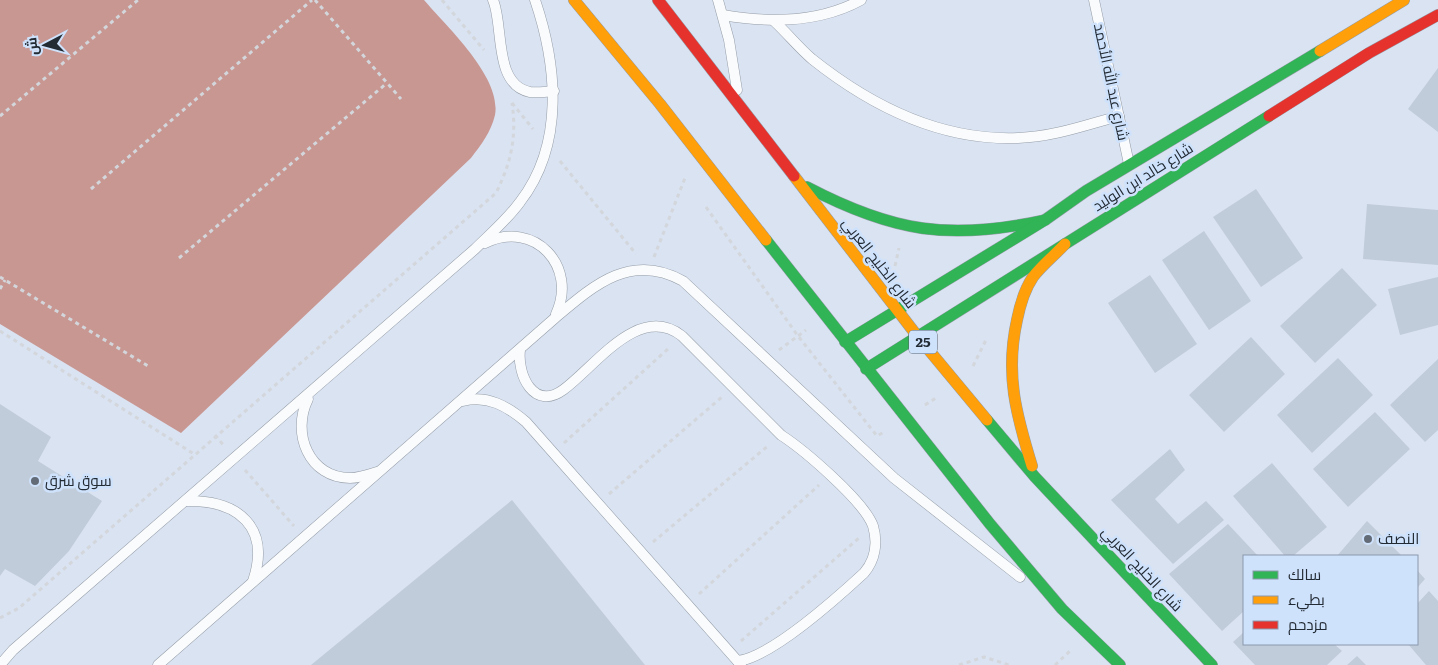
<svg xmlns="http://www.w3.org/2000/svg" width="1438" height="665" viewBox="0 0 1438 665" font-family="Literata,Cairo,serif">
<rect width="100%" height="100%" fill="#dae3f2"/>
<path fill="#c89792" d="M 0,0 L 424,0 C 446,26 502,77 495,115 C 491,132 481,145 471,158 L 181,433 L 0,324 Z"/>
<g fill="#c1ccda">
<polygon points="1438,68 1438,132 1408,109"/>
<polygon points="1256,189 1303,258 1261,287 1213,217"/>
<polygon points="1367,204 1438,210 1438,265 1363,259"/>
<polygon points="1204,231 1251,301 1209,330 1162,260"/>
<polygon points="1342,268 1377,305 1315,363 1280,326"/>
<polygon points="1150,275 1197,344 1155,373 1108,303"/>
<polygon points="1438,277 1438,325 1400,335 1388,289"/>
<polygon points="1251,337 1285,374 1224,432 1189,395"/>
<polygon points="1338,358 1373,395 1312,453 1277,415"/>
<polygon points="1438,359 1438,430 1425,442 1390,405"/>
<polygon points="0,404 51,437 38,461 102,501 69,551 35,586 5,569 0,576"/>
<polygon points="1375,412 1410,449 1348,507 1313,469"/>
<polygon points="1170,449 1185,470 1155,499 1178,524 1206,501 1224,520 1173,564 1111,500"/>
<polygon points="1272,463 1327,527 1293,556 1285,556 1233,496"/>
<polygon points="512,500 645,665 311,665"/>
<polygon points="1367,521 1402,556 1337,556"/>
<polygon points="1228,524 1258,556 1244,556 1244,611 1222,631 1169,574"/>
<polygon points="1417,570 1425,579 1417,588"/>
<polygon points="1429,591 1438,601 1438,665 1426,665 1408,644 1417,644 1417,604"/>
<polygon points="1244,632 1244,644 1334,644 1342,651 1327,665 1255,665 1233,642"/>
<polygon points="1357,656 1366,665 1347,665"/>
</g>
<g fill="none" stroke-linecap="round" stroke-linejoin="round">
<g stroke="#959da7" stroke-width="11">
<g id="lane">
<path d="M 493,0 C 504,25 493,85 530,92 C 537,93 546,92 554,91"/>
<polyline points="718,0 729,40 737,90"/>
<polyline points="1094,0 1129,164"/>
<path d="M 723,15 C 769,23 819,23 861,0"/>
<path d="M 774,21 C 787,33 799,48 812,59 C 871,106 941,141 1018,138 C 1053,137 1086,125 1119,116"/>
<path d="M 485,243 C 535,219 578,267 556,314"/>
<path d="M 520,350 C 517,375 534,411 563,390 C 595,367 639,302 682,336 L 781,435 C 804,450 864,501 873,526 C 878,543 875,560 864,573 C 838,597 771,657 738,661"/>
<path d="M 308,399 C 291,433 309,478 350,478 C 359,478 368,475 377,472"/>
<path d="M 463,401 C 488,395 507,406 526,422 L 741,665"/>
<path d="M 187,501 C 238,500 271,527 253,581"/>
<path d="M 0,665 L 13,650 L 475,249 C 490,234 507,220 520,202 C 565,144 557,65 535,0"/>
<path d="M 158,665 L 555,318 C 594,285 631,252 683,281 L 894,478 L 1020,577"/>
</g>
</g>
<g stroke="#959da7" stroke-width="12">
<g id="fast">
<path d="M 807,187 C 893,232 950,241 1045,220"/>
<polyline points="766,240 990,524 1062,609 1120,665"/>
<polyline points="845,342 1045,220 1086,191 1320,51"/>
<polyline points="866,369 1269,116"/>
<polyline points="987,420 1035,477 1212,665"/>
</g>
</g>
<g stroke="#959da7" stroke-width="12">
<g id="slow">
<polyline points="574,0 660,104 766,240"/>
<polyline points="1320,51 1404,0"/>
<polyline points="794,176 918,337 987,420"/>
<path d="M 1032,466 C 1016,414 1005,374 1017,320 C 1020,305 1024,290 1033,277 C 1042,265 1055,255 1065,244"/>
</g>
</g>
<g stroke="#959da7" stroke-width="12">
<g id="jam">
<polyline points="658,0 794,176"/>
<polyline points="1269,116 1369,53 1438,15"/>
</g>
</g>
<g stroke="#d3d6db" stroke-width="3" stroke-dasharray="4 4" stroke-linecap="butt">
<polyline points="315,0 401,99"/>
<polyline points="442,0 484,50"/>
<polyline points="512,103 533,129"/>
<polyline points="0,116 138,0"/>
<polyline points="560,161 636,254"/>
<polyline points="91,189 312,0"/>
<polyline points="706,207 798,336 877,436 884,432"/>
<polyline points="654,257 685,178"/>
<polyline points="179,258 387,83"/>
<polyline points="895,266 899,248"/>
<polyline points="0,277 148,366"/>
<polyline points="0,289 5,280"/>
<polyline points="0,331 194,454"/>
<polyline points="779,350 806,330"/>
<polyline points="973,366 987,338"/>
<polyline points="925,405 936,398"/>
<polyline points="215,435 225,447"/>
<polyline points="564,443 669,348"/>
<polyline points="245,470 294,526"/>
<polyline points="609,494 722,397"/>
<polyline points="653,542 769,445"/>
<polyline points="699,594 819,485"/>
<path d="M 0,618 L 19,608 L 496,193 C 511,163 517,137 512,103"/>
<polyline points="741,641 859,538"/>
<polyline points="959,665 984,657 1009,665"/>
<polyline points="1055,665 1071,650"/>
</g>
<use href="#lane" stroke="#f9fbfd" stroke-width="10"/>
<use href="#fast" stroke="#30b455" stroke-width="11"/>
<use href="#slow" stroke="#ff9f0a" stroke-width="11"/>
<use href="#jam" stroke="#e5322d" stroke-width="11"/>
</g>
<g fill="#626b76" stroke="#cfe2fc" stroke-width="2">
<circle cx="35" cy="481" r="5"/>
<circle cx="1368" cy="539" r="5"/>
</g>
<g text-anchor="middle" stroke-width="5" stroke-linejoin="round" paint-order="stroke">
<rect fill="#cfe2fc" stroke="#56616f" stroke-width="1" x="909" y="330.5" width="28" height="23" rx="4"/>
<g font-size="14" font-weight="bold" fill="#222a33">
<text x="923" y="347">25</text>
</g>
<g font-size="15" fill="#222a33" stroke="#cfe2fc">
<text transform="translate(1111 82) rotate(78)" y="5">شارع عبد الله الأحمد</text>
<text transform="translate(1143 177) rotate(-32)" y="5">شارع خالد ابن الوليد</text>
<text transform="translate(879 263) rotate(52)" y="5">شارع الخليج العربي</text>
<text transform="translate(1142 569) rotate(47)" y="5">شارع الخليج العربي</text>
</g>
<g font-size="15" fill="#222a33" stroke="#cfe2fc" text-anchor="start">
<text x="45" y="486">سوق شرق</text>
<text x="1378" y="544">النصف</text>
</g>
</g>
<rect x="1243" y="555" width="175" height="90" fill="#cfe2fc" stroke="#8a98ac"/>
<rect x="1253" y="571" width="25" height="8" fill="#30b455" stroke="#8a98ac"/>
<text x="1288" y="580" font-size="15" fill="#222a33">سالك</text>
<rect x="1253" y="596" width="25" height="8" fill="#ff9f0a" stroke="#8a98ac"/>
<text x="1288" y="605" font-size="15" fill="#222a33">بطيء</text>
<rect x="1253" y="621" width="25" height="8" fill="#e5322d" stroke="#8a98ac"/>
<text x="1288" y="630" font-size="15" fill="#222a33">مزدحم</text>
<g transform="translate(45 45) rotate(264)" stroke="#cfe2fc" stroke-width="4" paint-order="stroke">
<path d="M0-4L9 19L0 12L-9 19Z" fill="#222a33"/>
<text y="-8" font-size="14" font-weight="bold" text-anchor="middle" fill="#222a33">ش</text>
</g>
</svg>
